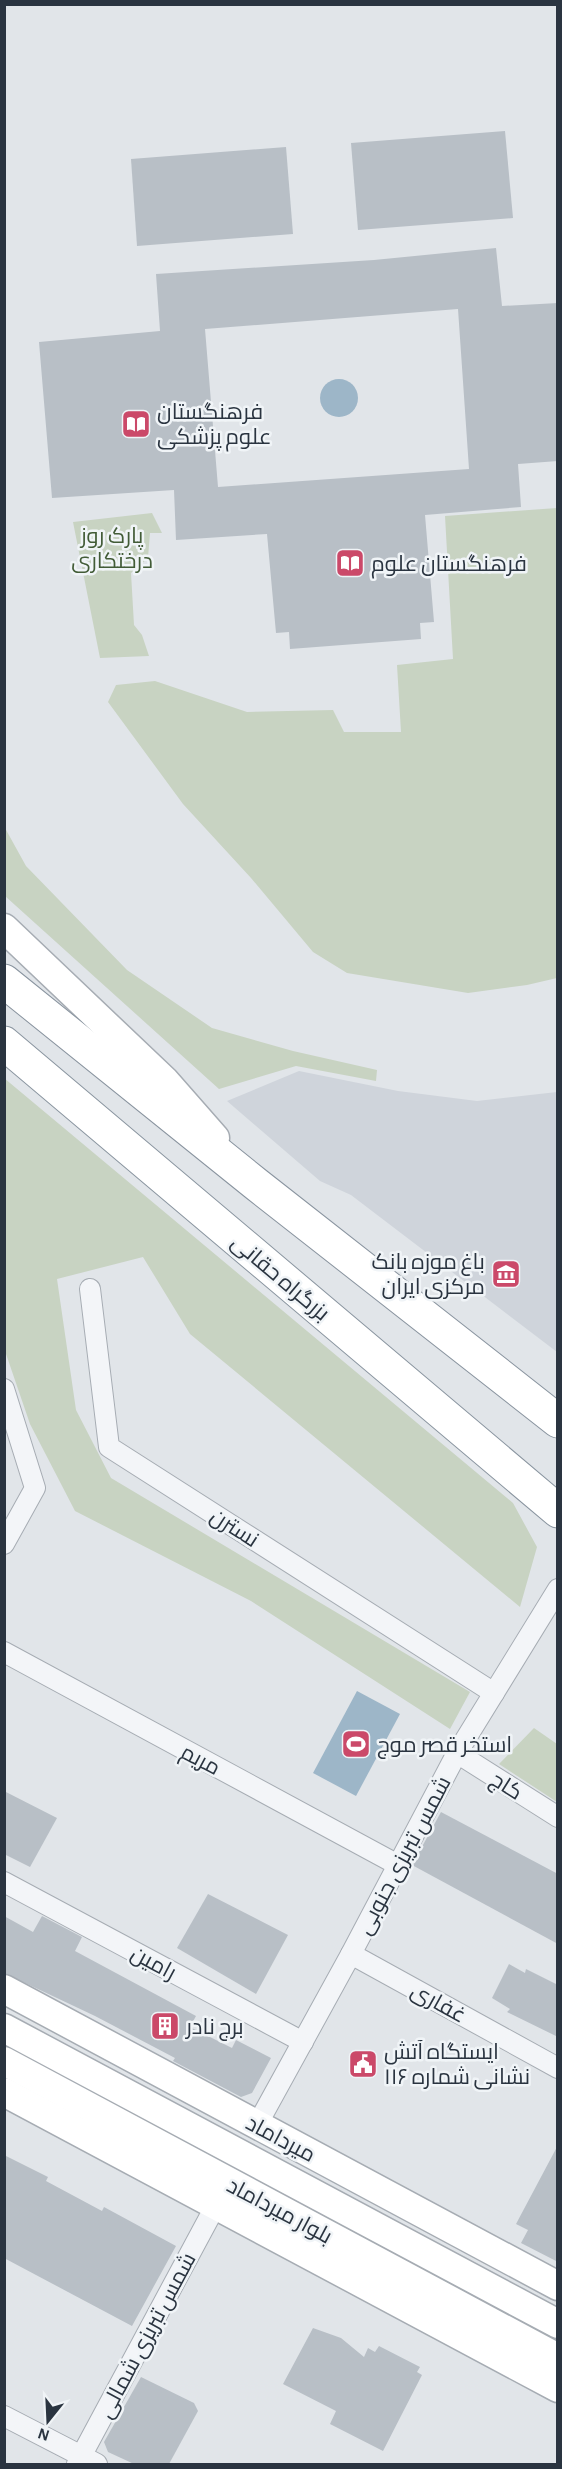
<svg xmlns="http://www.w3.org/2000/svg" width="562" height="2469" viewBox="0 0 562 2469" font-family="'Alegreya Sans',Cairo,sans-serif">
<rect width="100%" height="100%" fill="#e1e5e9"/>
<polygon fill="#cfd4db" points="299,1071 398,1091 477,1101 557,1092 557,1352 351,1195 320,1181 227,1101"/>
<g fill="#c8d3c2">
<polygon points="557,508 557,978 527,985 468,993 347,973 313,952 251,878 183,804 108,702 116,685 155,681 247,712 333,710 344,732 401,732 397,665 453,659 445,516"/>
<polygon points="152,513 162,533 150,533 148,558 131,573 134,625 142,635 149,656 100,658 73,522"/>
<polygon points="5,828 26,866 127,970 212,1028 293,1051 377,1070 376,1081 296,1066 219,1089 5,896"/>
<polygon points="4,1078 513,1503 537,1547 520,1607 190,1334 143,1257 57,1279 76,1410 111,1478 470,1692 450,1729 251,1601 75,1511 30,1424 5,1351"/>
<polygon points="534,1728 557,1744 557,1802 499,1764"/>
</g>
<g fill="#9db6c8">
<circle cx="339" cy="398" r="19"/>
<polygon points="357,1691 400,1714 356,1796 313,1773"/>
</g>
<g fill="#b8bfc6" fill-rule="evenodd">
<polygon points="505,131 513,218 358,230 351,143"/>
<polygon points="286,147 293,234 137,246 131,159"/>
<path d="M 496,248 L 502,306 L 558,303 L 558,461 L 518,464 L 521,507 L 425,515 L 434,622 L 420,623 L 421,639 L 290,649 L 289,632 L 276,633 L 267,534 L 176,540 L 174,490 L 52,498 L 39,342 L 160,331 L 156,274 L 374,260 ZM 458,309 L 469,469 L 218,487 L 205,329 Z"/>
<polygon points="4,1791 57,1818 30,1867 4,1854"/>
<polygon points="441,1812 558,1874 558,1944 412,1865"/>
<polygon points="208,1894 288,1935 256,1994 177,1948"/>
<polygon points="4,1916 33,1932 42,1916 82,1937 75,1951 196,2016 190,2027 232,2048 236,2040 271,2058 252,2093 241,2097 173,2061 175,2058 95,2016 4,1973"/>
<polygon points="509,1964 525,1973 526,1969 558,1985 558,2037 507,2012 510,2009 492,1998"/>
<polygon points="558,2145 558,2262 521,2243 528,2230 516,2224"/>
<polygon points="4,2155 48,2177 46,2181 102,2211 104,2207 176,2246 132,2326 4,2258"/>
<polygon points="313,2328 341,2338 364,2357 368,2348 375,2352 379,2346 420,2367 417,2372 422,2375 383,2451 330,2424 336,2411 283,2384"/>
<polygon points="141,2377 194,2403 198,2411 169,2464 134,2464 108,2452 104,2442"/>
</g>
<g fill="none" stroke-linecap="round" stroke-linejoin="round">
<g stroke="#a6acb3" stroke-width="22">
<g id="street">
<polyline points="90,1289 109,1447 494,1693"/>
<polyline points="4,1389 35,1488 4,1544"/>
<polyline points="4,1652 398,1865"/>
<polyline points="457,1753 558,1817"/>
<polyline points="4,1882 303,2042"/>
<polyline points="351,1954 558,2068"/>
<polyline points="257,2125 351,1954 457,1753 558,1589"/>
<polyline points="4,2416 97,2464"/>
<polyline points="77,2464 216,2205"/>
</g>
</g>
<g stroke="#a6acb3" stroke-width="31">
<g id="secondary">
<polyline points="4,928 165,1081 215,1138"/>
<polyline points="4,1989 558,2286"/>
<polyline points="4,2028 558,2324"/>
<polyline points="4,2061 558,2358"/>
<polyline points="4,2092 558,2388"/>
</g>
</g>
<g stroke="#89949f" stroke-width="35">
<g id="highway">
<polyline points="4,981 256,1184 558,1421"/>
<polyline points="4,1043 558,1511"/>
</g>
</g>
<use href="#street" stroke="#f3f5f8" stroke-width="20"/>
<use href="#secondary" stroke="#fff" stroke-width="28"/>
<use href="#highway" stroke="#fff" stroke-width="33"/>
</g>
<defs>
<g id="library-square" transform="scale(1.5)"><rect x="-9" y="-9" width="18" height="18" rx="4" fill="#cb4969" stroke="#f0f4f7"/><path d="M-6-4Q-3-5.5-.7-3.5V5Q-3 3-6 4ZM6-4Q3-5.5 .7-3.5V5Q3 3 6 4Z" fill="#fff"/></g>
<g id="museum-square" transform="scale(1.5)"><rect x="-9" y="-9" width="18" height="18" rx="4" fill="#cb4969" stroke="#f0f4f7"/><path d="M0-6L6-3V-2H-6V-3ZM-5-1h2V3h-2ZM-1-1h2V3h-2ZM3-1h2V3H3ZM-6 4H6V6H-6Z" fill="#fff"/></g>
<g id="stadium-square" transform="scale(1.5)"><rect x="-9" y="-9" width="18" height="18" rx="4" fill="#cb4969" stroke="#f0f4f7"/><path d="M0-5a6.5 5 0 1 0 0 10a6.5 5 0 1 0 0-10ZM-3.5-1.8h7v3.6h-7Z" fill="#fff"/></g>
<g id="building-square" transform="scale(1.5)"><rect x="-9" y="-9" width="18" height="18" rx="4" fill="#cb4969" stroke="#f0f4f7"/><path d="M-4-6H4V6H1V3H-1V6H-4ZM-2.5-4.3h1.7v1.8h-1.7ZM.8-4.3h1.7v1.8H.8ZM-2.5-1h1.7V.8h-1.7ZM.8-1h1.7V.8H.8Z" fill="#fff"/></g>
<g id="civic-square" transform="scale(1.5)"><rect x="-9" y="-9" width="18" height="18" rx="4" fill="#cb4969" stroke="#f0f4f7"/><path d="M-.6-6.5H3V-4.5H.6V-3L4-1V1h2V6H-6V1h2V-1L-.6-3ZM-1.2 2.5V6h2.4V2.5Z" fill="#fff"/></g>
</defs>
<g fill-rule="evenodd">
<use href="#library-square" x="136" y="424"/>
<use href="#library-square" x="350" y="563"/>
<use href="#museum-square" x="506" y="1274"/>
<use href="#stadium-square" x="356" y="1744"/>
<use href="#building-square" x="165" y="2026"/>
<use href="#civic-square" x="363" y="2064"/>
</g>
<g text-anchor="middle" stroke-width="5" stroke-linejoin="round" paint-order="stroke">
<g font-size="22" fill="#2a3440" stroke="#f0f4f7" text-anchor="start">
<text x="157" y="419">فرهنگستان<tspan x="157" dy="25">علوم پزشکی</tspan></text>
<text x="371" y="571">فرهنگستان علوم</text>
<text x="485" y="1269" text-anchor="end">باغ موزه بانک<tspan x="485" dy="25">مرکزی ایران</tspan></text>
<text x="377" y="1752">استخر قصر موج</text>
<text x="186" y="2034">برج نادر</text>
<text x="384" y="2059">ایستگاه آتش<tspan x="384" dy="25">نشانی شماره ۱۱۶</tspan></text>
</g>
<g font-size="22" fill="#425c37" stroke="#f0f4f7">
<text x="112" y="543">پارک روز<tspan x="112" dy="25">درختکاری</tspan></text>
</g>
<g font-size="22" fill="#2a3440" stroke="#f0f4f7">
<text transform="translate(281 1277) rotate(40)" y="8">بزرگراه حقانی</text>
<text transform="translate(235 1527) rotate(33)" y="8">نسترن</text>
<text transform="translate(201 1759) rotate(28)" y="8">مریم</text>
<text transform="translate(507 1785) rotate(32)" y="8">کاج</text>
<text transform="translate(403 1855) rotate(-62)" y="8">شمس تبریزی جنوبی</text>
<text transform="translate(154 1962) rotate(28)" y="8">رامین</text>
<text transform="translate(439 2002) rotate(29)" y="8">غفارى</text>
<text transform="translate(281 2138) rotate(28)" y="8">میرداماد</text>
<text transform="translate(280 2210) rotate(28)" y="8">بلوار میرداماد</text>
<text transform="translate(146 2335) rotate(-62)" y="8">شمس تبریزی شمالی</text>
</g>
</g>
<rect width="562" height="2469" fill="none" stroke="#2a3440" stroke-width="12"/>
<g transform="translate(48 2421) rotate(198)" stroke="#f0f4f7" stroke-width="4.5" paint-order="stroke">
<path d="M0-4.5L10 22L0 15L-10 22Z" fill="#2a3440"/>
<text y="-9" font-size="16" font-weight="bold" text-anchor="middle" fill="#2a3440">N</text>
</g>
</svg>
